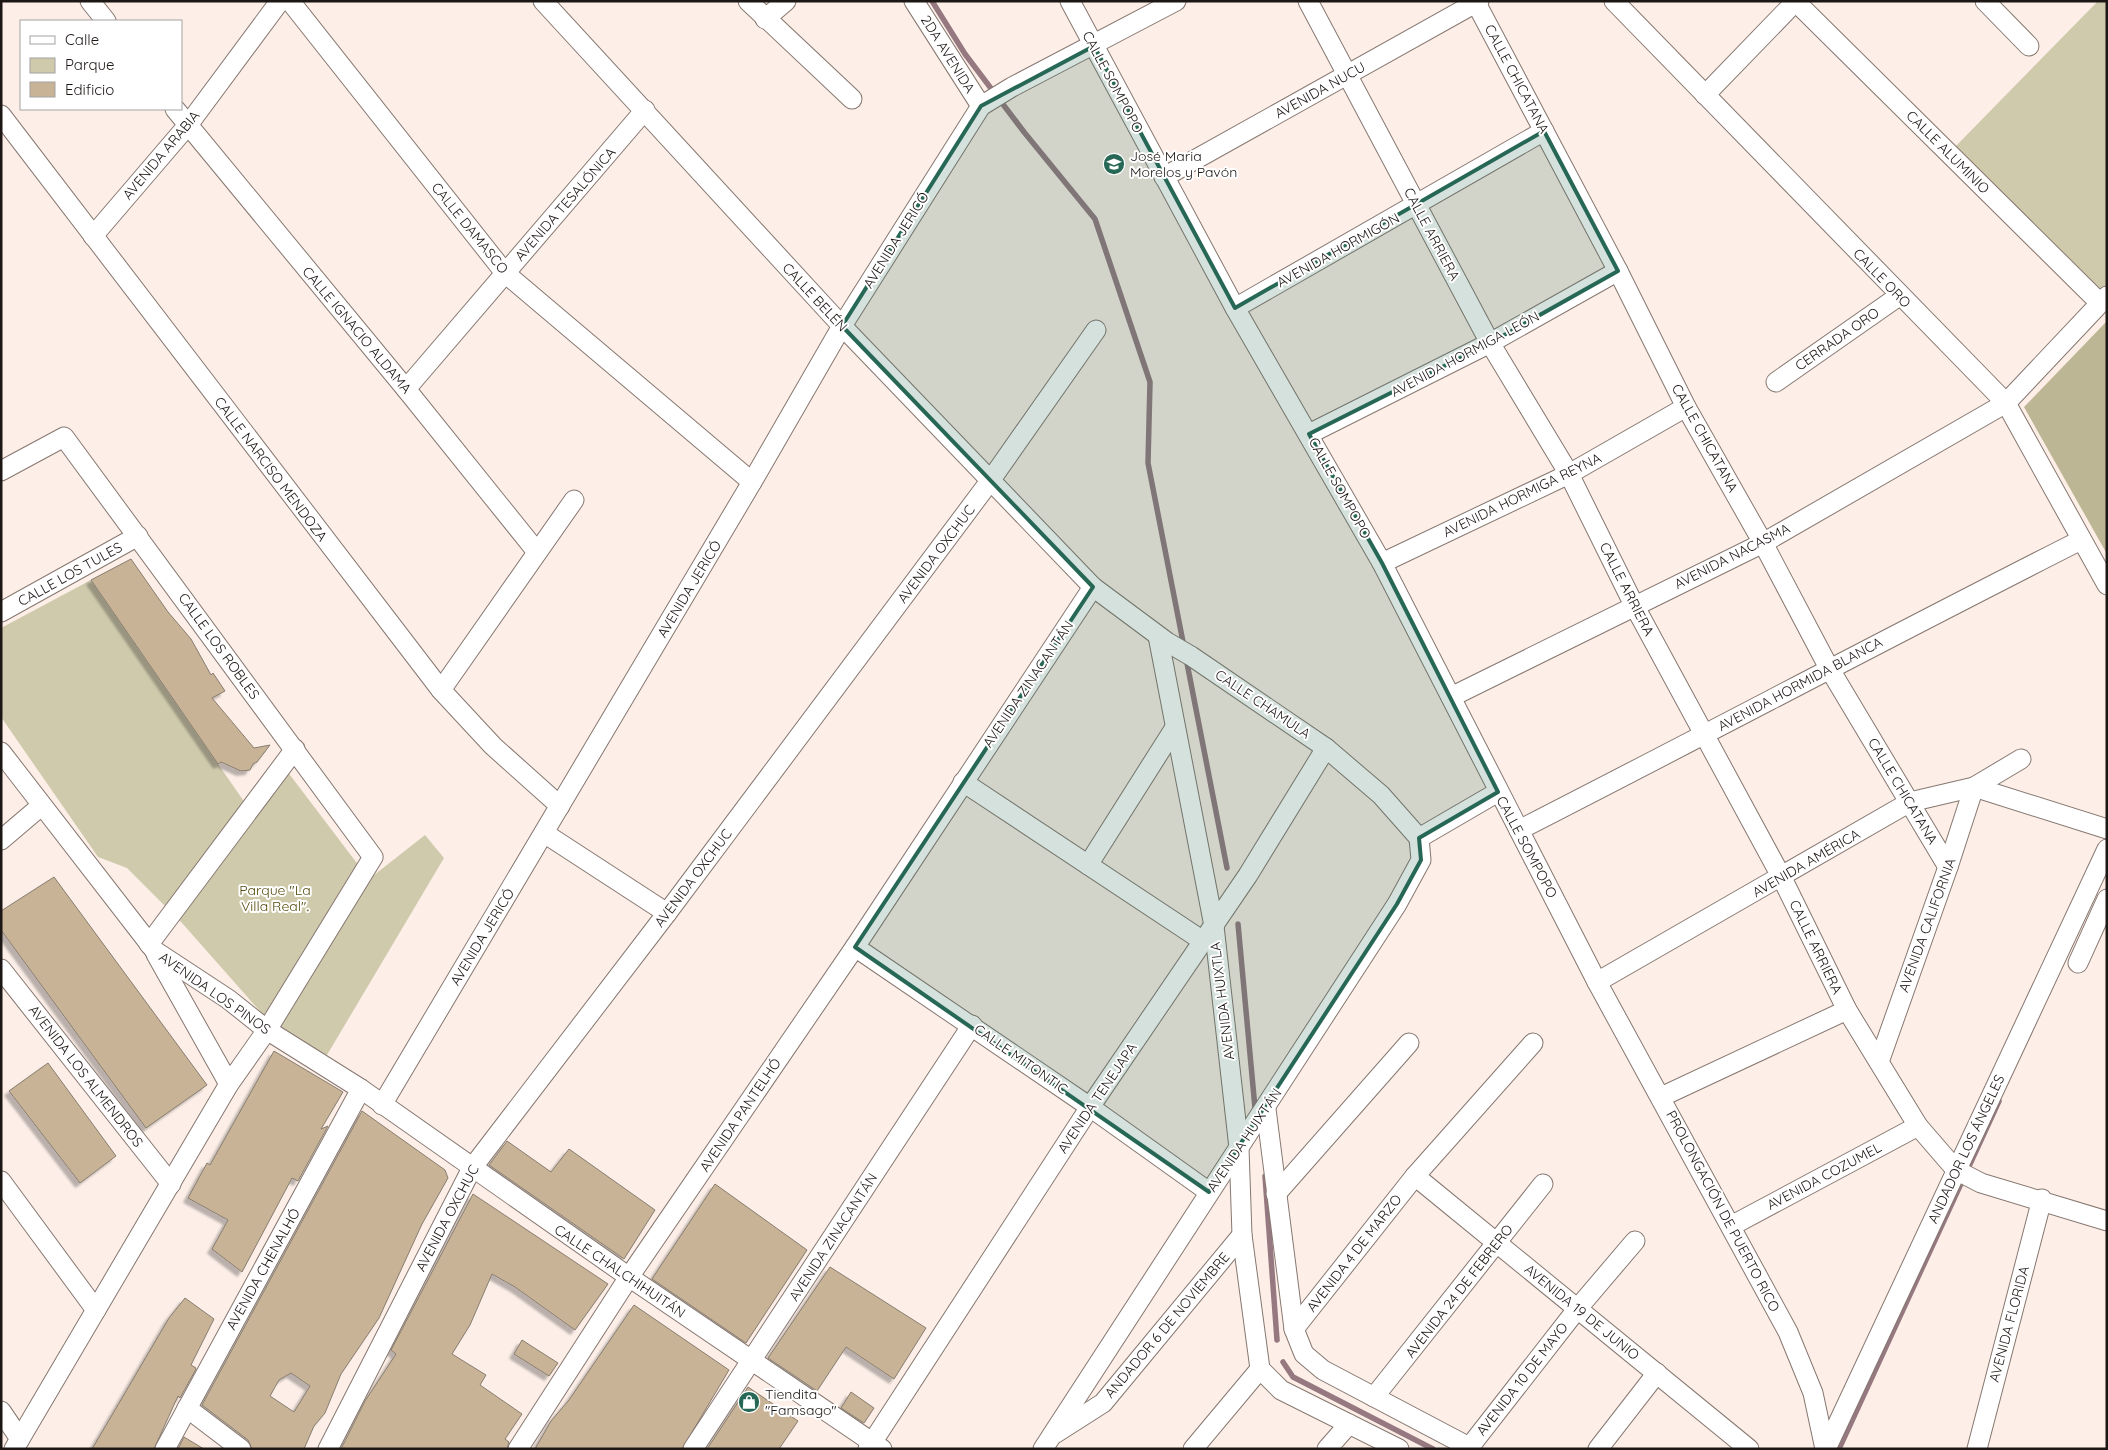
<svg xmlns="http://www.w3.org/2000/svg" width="2108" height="1450" viewBox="0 0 2108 1450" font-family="Quicksand,sans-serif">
<defs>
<filter id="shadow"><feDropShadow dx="-4.5" dy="4.5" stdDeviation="1" flood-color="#0004"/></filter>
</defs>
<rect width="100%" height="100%" fill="#fdefe8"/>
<g fill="#d0caad">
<polygon points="2098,1 2107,1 2107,289 2099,297 1952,150"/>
<polygon points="91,580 252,813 287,771 369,879 425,835 444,858 327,1055 280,1034 182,923 127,868 98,857 1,717 1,628"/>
</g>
<polygon fill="#bdb694" points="2107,321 2107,554 2024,407"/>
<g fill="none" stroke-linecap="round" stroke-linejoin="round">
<g stroke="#967980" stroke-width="5.5">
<polyline points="932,1 965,54 1024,132 1095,219 1150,382 1148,463 1184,647"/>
<polyline points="1186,658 1227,868"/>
<polyline points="1238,924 1255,1108"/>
<polyline points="1265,1176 1277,1340"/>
<polyline points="1283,1362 1293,1377 1433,1449"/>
<polyline points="1839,1449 1999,1101"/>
</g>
</g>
<g fill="#c9b396" stroke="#867d70" fill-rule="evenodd" filter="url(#shadow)">
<polygon points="131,559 168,612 191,639 211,675 213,673 225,691 212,698 254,748 270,745 257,762 253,764 250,770 241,771 221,762 218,764 91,580"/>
<polygon points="54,877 207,1085 146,1128 1,930 1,911"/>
<polygon points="274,1051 343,1092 321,1129 328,1126 298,1181 292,1178 242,1272 212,1249 228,1220 188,1198 207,1163 210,1165"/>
<polygon points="48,1063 116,1156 80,1183 9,1091"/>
<path d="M 362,1111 L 445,1170 L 448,1178 L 422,1224 L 379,1318 L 341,1374 L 325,1413 L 314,1426 L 304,1449 L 252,1449 L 248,1440 L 202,1405 ZM 291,1373 L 310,1386 L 294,1412 L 270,1396 L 279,1380 Z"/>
<polygon points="507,1141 551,1172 569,1149 655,1210 624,1259 489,1165"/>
<polygon points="715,1184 807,1250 746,1343 652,1279"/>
<polygon points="473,1194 608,1284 575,1330 515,1287 492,1274 470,1325 452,1354 486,1375 480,1385 522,1414 505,1439 509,1442 507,1449 341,1449 365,1401 396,1354 391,1350"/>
<polygon points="830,1267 926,1328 894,1379 846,1347 817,1391 768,1358"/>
<polygon points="185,1298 214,1319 191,1365 196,1368 195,1371 180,1398 178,1396 154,1449 92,1449 169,1318"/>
<polygon points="634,1305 729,1370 682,1449 535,1449 551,1421 569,1400"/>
<polygon points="522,1340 558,1363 549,1376 514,1354"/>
<polygon points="748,1387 798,1421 779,1449 707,1449"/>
<polygon points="851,1392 874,1408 864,1423 841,1408"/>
<polygon points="184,1437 204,1449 178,1449"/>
</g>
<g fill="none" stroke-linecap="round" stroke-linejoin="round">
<g stroke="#867770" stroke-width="21">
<g id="minor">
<polyline points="90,1 106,21"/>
<polyline points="290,1 505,273 752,482"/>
<polyline points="543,1 842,326 1093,587 1167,642 1191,656 1326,748 1381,795 1419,838"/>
<polyline points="748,1 852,99"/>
<polyline points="914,1 981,106"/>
<polyline points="1070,1 1235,308 1382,563 1597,982 1788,1332 1813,1393 1825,1449"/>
<polyline points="1308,1 1490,343 1569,474 1634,605 1782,878 1847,1010 1918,1126 1956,1170 1981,1183 2107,1221"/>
<polyline points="1475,1 1618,271 1686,407 1763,543 1829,668 1948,867"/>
<polyline points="1614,1 2006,403 2107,585"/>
<polyline points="1795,1 2100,303"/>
<polyline points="1985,1 2029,46"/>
<polyline points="765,19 786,1"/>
<polyline points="1705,95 1796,1"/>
<polyline points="175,109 406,389 537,552"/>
<polyline points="1,115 441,690 493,746 560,806"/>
<polyline points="1164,177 1479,1"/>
<polyline points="93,236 188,125 280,1"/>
<polyline points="1235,308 1544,131"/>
<polyline points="1776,382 1899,296"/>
<polyline points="406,389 645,110"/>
<polyline points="1309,434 1490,343 1618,271"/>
<polyline points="1,471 64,437 373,857 267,1030 229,1084 14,1449"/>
<polyline points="1382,563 1569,474 1686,407"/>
<polyline points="1,612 138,536"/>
<polyline points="1158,636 1214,926 1239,1148 1242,1235 1260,1369"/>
<polyline points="441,690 574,500"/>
<polyline points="1451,697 1763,543 2006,403 2107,296"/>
<polyline points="1,752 155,951 228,999 267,1030 361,1089 629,1277 882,1449"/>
<polyline points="963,782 1203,941"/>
<path d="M 1519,830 C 1707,734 1893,635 2081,540"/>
<polyline points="544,833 667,913"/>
<polyline points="1419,838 1498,792"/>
<polyline points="1,840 41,806"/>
<polyline points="1088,865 1174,729"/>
<polyline points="149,944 295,749"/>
<polyline points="855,947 1090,1107 1209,1192"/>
<polyline points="156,954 229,1084"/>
<polyline points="2078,963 2107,899"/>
<polyline points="1,969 171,1184"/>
<polyline points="1597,982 1910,802 1974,787 2021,759"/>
<polyline points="1879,1062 1948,867 1974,787 2107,829"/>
<polyline points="1661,1097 1847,1010"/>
<polyline points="382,1105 752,482 842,326 981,106 1012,87 1176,1"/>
<polyline points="1266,1109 1294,1329 1304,1354 1323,1370 1469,1447"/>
<polyline points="1415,1176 1749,1449"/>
<polyline points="1,1181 96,1310"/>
<polyline points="1276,1194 1409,1043"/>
<polyline points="1731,1226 1918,1126"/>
<polyline points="1294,1329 1415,1176 1533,1043"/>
<polyline points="1260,1369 1281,1390 1399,1449"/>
<polyline points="1374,1397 1543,1184"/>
<polyline points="187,1408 241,1449"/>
<polyline points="1,1411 20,1439"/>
<polyline points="1056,1433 1103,1403 1242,1235"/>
<polyline points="165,1449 361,1089"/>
<polyline points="328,1449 472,1168 667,913 990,481 1096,330"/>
<polyline points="518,1449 629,1277 855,947 1093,587"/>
<polyline points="693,1449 972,1025"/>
<polyline points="868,1449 1090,1107 1248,875 1326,748"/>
<polyline points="1043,1449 1397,904 1421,860 1419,838"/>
<polyline points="1193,1449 1260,1369"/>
<polyline points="1327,1449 1349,1424"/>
<polyline points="1468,1449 1578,1308 1635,1241"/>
<polyline points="1598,1449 1657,1373"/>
<polyline points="1826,1449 2107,849"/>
<polyline points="1977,1449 2042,1199"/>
</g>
</g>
<use href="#minor" stroke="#fff" stroke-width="19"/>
</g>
<path fill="#276755" fill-opacity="0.2" stroke="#276755" stroke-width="4" stroke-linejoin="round" d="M 1094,46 L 1235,308 L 1544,131 L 1618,271 L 1490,343 L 1309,434 L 1382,563 L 1498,792 L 1419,838 L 1421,860 L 1397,904 L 1209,1192 L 855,947 L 1093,587 L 842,326 L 981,106 Z"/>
<defs>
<g id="school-disc" transform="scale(1.125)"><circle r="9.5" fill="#276755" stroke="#fff"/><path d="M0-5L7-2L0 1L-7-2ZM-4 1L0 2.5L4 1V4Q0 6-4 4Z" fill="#fff"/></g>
<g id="shop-disc" transform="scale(1.125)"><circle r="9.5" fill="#276755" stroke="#fff"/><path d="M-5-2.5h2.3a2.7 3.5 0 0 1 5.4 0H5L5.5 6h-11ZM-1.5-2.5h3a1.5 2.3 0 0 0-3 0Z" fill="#fff"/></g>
</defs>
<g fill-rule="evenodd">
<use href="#school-disc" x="1114" y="164"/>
<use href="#shop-disc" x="749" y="1402"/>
</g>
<g text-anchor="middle" stroke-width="4" stroke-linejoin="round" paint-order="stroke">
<g font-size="14" fill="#1c1614" stroke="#fff">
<text transform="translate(948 54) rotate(58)" y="5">2DA AVENIDA</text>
<text transform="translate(1517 79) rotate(62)" y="5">CALLE CHICATANA</text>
<text transform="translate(1113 82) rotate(62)" y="5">CALLE SOMPOPO</text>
<text transform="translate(1320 90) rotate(-29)" y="5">AVENIDA NUCU</text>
<text transform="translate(1948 152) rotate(45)" y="5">CALLE ALUMINIO</text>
<text transform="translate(161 155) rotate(-50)" y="5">AVENIDA ARABIA</text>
<text transform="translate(565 204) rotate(-49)" y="5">AVENIDA TESALÓNICA</text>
<text transform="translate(470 228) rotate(51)" y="5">CALLE DAMASCO</text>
<text transform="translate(1432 234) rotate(62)" y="5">CALLE ARRIERA</text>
<text transform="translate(896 240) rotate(-58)" y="5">AVENIDA JERICÓ</text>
<text transform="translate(1338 250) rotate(-29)" y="5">AVENIDA HORMIGÓN</text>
<text transform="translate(1882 278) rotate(46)" y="5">CALLE ORO</text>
<text transform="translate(815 297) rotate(47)" y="5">CALLE BELÉN</text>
<text transform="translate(357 330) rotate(50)" y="5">CALLE IGNACIO ALDAMA</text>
<text transform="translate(1837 339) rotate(-35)" y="5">CERRADA ORO</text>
<text transform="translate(1465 354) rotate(-28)" y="5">AVENIDA HORMIGA LEÓN</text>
<text transform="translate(1705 438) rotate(61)" y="5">CALLE CHICATANA</text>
<text transform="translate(271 469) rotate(53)" y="5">CALLE NARCISO MENDOZA</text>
<text transform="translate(1340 488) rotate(61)" y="5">CALLE SOMPOPO</text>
<text transform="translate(1522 495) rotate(-26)" y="5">AVENIDA HORMIGA REYNA</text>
<text transform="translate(936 554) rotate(-53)" y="5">AVENIDA OXCHUC</text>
<text transform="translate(1732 556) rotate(-27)" y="5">AVENIDA NACASMA</text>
<text transform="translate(70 574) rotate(-29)" y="5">CALLE LOS TULES</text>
<text transform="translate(689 589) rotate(-59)" y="5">AVENIDA JERICÓ</text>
<text transform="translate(1627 589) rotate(63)" y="5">CALLE ARRIERA</text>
<text transform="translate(219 646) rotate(54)" y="5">CALLE LOS ROBLES</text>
<text transform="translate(1028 684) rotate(-56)" y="5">AVENIDA ZINACANTÁN</text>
<text transform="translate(1800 684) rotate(-28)" y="5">AVENIDA HORMIDA BLANCA</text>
<text transform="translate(1263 704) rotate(34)" y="5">CALLE CHAMULA</text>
<text transform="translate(1903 791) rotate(59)" y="5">CALLE CHICATANA</text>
<text transform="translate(1527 847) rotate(62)" y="5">CALLE SOMPOPO</text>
<text transform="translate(1806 863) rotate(-30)" y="5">AVENIDA AMÉRICA</text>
<text transform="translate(693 878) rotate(-53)" y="5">AVENIDA OXCHUC</text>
<text transform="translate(1927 925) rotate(-70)" y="5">AVENIDA CALIFORNIA</text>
<text transform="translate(482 937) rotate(-59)" y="5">AVENIDA JERICÓ</text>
<text transform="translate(1816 947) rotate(64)" y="5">CALLE ARRIERA</text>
<text transform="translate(215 993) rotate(35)" y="5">AVENIDA LOS PINOS</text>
<text transform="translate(1222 1001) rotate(-97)" y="5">AVENIDA HUIXTLA</text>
<text transform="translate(1021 1059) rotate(35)" y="5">CALLE MITONTIC</text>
<text transform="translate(86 1076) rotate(52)" y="5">AVENIDA LOS ALMENDROS</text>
<text transform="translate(1097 1098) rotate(-56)" y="5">AVENIDA TENEJAPA</text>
<text transform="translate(740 1115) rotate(-56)" y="5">AVENIDA PANTELHÓ</text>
<text transform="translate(1244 1140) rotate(-56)" y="5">AVENIDA HUIXTÁN</text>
<text transform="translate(1966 1149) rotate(-65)" y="5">ANDADOR LOS ÁNGELES</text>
<text transform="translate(1824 1176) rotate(-28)" y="5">AVENIDA COZUMEL</text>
<text transform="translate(1723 1211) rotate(62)" y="5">PROLONGACIÓN DE PUERTO RICO</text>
<text transform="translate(447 1218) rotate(-62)" y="5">AVENIDA OXCHUC</text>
<text transform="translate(833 1237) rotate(-57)" y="5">AVENIDA ZINACANTÁN</text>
<text transform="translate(1354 1253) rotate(-52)" y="5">AVENIDA 4 DE MARZO</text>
<text transform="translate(263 1269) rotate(-61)" y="5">AVENIDA CHENALHÓ</text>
<text transform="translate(620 1271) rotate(34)" y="5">CALLE CHALCHIHUITÁN</text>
<text transform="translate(1459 1291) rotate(-52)" y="5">AVENIDA 24 DE FEBRERO</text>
<text transform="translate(1582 1312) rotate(39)" y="5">AVENIDA 19 DE JUNIO</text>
<text transform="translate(2009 1324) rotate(-75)" y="5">AVENIDA FLORIDA</text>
<text transform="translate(1167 1325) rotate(-50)" y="5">ANDADOR 6 DE NOVIEMBRE</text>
<text transform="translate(1522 1379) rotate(-52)" y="5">AVENIDA 10 DE MAYO</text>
</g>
<g font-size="14" fill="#1c1614" stroke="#fff" text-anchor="start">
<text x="1130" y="161">José Maria<tspan x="1130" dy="16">Morelos y Pavón</tspan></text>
<text x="765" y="1399">Tiendita<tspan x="765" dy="16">"Famsago"</tspan></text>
</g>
<g font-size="14" fill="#564b0f" stroke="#fff">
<text x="275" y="895">Parque "La<tspan x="275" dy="16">Villa Real".</tspan></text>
</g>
</g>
<rect width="2108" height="1450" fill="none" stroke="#1c1614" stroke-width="5"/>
<rect x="20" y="20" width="162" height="90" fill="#ffffff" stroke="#a4a2a1"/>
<rect x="30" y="36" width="25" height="8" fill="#ffffff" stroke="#a4a2a1"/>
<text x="65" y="45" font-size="15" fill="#1c1614">Calle</text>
<rect x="30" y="58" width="25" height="15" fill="#d0caad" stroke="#a4a2a1"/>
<text x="65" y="70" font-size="15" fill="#1c1614">Parque</text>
<rect x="30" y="82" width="25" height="15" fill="#c9b396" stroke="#a4a2a1"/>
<text x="65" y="95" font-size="15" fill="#1c1614">Edificio</text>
</svg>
